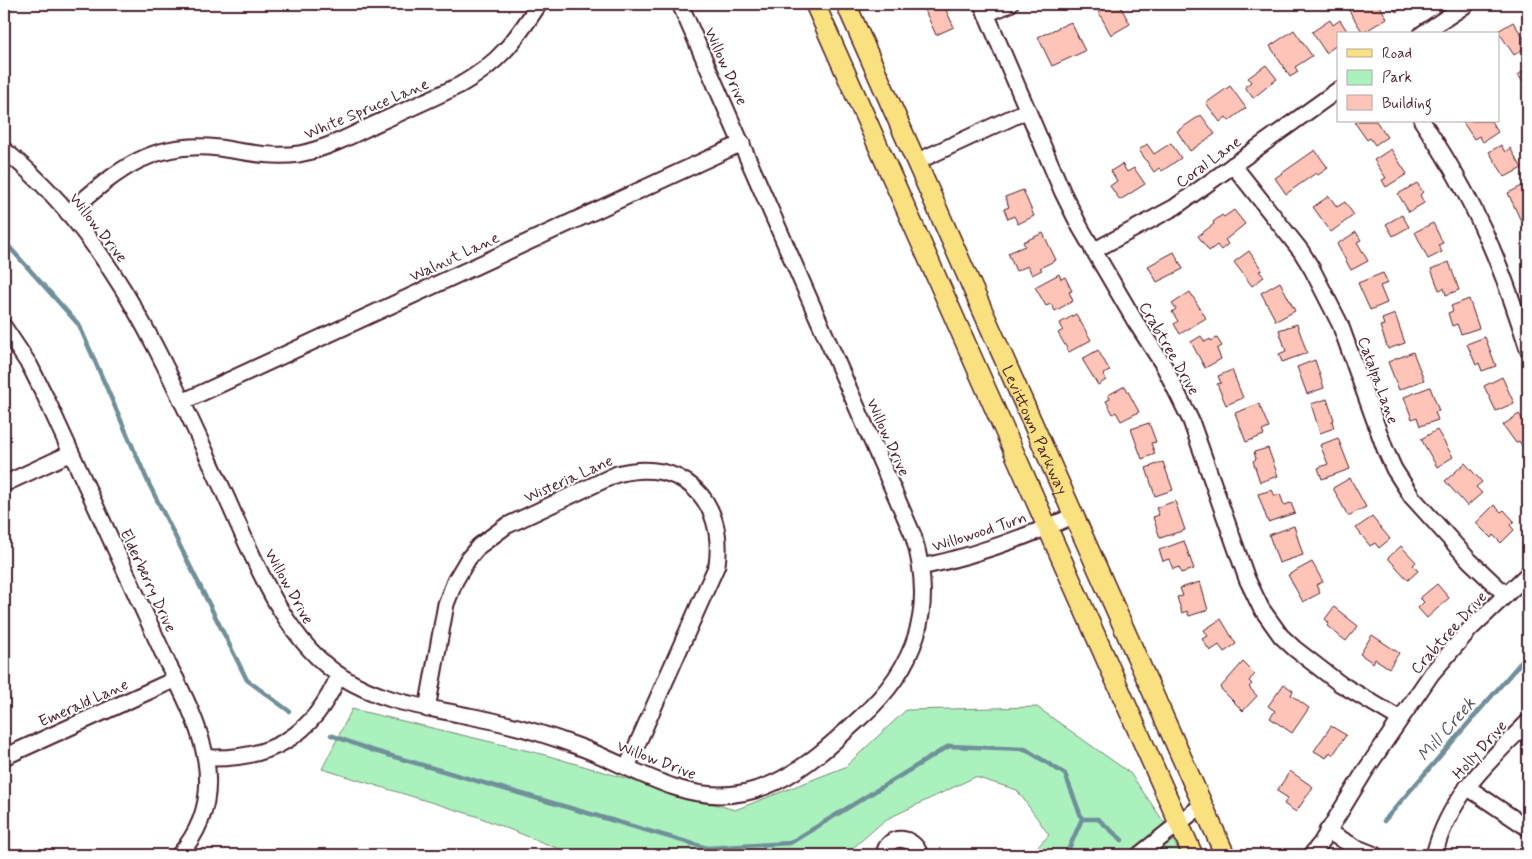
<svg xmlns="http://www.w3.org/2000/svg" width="1532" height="859" viewBox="0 0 1532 859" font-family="Mynerve,sans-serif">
<rect width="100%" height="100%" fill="#fff"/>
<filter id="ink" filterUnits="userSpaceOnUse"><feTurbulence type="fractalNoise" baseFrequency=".02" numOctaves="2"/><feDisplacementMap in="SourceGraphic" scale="10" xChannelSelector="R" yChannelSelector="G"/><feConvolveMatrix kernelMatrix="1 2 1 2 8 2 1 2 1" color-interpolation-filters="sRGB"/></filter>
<g filter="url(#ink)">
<polygon fill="#aaf1be" stroke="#7a8874" points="1037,707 1130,773 1164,822 1181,855 1030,855 1049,835 1017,790 975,777 885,820 845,855 574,855 476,816 322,769 352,709 542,754 735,810 845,767 906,710"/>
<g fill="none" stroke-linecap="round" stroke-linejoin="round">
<g stroke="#709099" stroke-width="4.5">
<polyline points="4,241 79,325 149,484 247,680 289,711"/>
<polyline points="331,735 371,750 707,848 790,843 949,746 1025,749 1065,774 1082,819 1066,855"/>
<polyline points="1082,819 1098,819 1122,840"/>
<polyline points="1384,821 1528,654"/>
</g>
</g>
<g fill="#ffc4b8" stroke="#4a1f2b">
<polygon points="922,4 943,4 954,27 936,35"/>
<polygon points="1111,4 1119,4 1130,24 1111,35 1098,11"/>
<polygon points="1345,4 1378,4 1387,18 1363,33"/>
<polygon points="1391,4 1409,4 1396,12"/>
<polygon points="1330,20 1333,25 1340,20 1349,34 1338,34 1338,44 1326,53 1312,32"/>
<polygon points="1071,22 1085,51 1052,66 1038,37"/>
<polygon points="1513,22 1525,40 1522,42 1526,47 1514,55 1498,31"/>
<polygon points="1294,30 1312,56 1295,67 1298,72 1290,77 1270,46"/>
<polygon points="1266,65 1277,79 1253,98 1245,87 1251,82 1248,78"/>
<polygon points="1528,68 1528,89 1518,75"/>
<polygon points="1230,86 1246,108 1229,121 1226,117 1220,122 1206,103"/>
<polygon points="1201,115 1215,134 1190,151 1177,131"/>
<polygon points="1357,121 1376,121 1387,137 1375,145 1370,138 1367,140 1355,123"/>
<polygon points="1462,121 1491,121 1498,132 1483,142 1479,136 1474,139"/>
<polygon points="1171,143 1181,158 1162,171 1159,168 1154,172 1139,150 1147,144 1154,154"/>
<polygon points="1501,145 1505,152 1510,148 1522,168 1505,177 1489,152"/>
<polygon points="1391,149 1407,174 1386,187 1382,180 1386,178 1374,160"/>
<polygon points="1315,150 1328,168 1318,175 1316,173 1286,194 1275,178"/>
<polygon points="1122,164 1127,172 1134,168 1145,184 1120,200 1110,186 1117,181 1111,171"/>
<polygon points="1417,183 1423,192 1420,195 1424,203 1409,212 1398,194"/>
<polygon points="1528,183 1528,216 1520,219 1508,193"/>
<polygon points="1023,190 1034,216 1018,224 1014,216 1008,219 1004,209 1009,207 1005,197"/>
<polygon points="1329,196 1337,207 1345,202 1354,215 1331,232 1313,207"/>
<polygon points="1234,210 1245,224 1225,240 1228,244 1221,250 1217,245 1209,251 1198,236 1214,224 1213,222 1222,215 1224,217"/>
<polygon points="1402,215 1409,227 1393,236 1386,224"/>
<polygon points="1433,223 1443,243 1438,245 1442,252 1428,259 1415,232"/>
<polygon points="1356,232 1361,240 1357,242 1368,261 1351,270 1337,244"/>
<polygon points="1043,233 1056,260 1040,268 1042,270 1032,275 1028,266 1016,271 1008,253 1025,246 1023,242"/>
<polygon points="1249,251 1262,270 1259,271 1264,277 1252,286 1234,262"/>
<polygon points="1174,252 1183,269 1157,282 1148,266"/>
<polygon points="1449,262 1459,290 1446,295 1444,288 1439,290 1431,269"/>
<polygon points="1383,273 1388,283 1380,286 1387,303 1370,310 1358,283"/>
<polygon points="1059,274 1061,279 1065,277 1072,291 1069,292 1073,301 1055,311 1051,304 1046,306 1035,287"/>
<polygon points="1280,282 1295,311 1276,321 1261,293"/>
<polygon points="1190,292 1206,318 1180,334 1174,324 1178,321 1172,312 1176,309 1172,304"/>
<polygon points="1469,299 1479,328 1461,334 1457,324 1452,326 1448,313 1453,311 1451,306"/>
<polygon points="1076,314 1091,340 1069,352 1058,333 1063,330 1060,323"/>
<polygon points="1395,314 1405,343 1388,349 1380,326 1384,325 1382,319"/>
<polygon points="1297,324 1307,353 1282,362 1279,354 1286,351 1279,330"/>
<polygon points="1201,336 1205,342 1210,339 1211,341 1217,338 1222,346 1217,349 1221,359 1205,368 1191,342"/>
<polygon points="1485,337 1496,366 1482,371 1479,363 1476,365 1467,344"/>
<polygon points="1098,350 1110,371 1103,374 1106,380 1098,385 1082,359"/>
<polygon points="1413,352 1424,380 1399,390 1388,362"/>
<polygon points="1315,360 1324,388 1307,394 1297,367"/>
<polygon points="1232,370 1243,398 1226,405 1217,384 1221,383 1218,376"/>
<polygon points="1502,377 1514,403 1496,411 1484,386"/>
<polygon points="1125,386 1139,412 1121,421 1116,412 1113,414 1106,401 1110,399 1108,395"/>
<polygon points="1430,387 1439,411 1435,412 1438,420 1420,426 1417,417 1412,419 1404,397"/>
<polygon points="1327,399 1334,420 1332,421 1334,428 1320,433 1311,404"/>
<polygon points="1259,404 1269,428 1262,431 1264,435 1246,442 1235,413"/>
<polygon points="1519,414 1528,427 1528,441 1522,446 1519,441 1516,443 1503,425"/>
<polygon points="1149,423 1156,442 1151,443 1155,454 1142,459 1131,429"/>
<polygon points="1437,430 1453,457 1437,467 1421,439"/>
<polygon points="1338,438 1350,469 1322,479 1318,468 1328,464 1320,445"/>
<polygon points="1268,448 1278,476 1260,482 1253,461 1256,459 1254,452"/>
<polygon points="1163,462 1173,490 1155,496 1146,468"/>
<polygon points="1465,463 1482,482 1476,487 1482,493 1467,506 1445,481"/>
<polygon points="1350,478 1366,507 1348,516 1333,488"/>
<polygon points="1272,490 1275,496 1280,494 1284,505 1291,503 1295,513 1268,522 1258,494"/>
<polygon points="1175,501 1185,530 1160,538 1153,517 1159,515 1156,508"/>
<polygon points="1494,505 1501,512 1504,510 1514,521 1510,525 1514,530 1501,543 1493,535 1491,538 1476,523"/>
<polygon points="1372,517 1390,539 1379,548 1375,543 1370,546 1356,528"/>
<polygon points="1294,526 1303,555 1279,563 1269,535"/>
<polygon points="1184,541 1194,569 1181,573 1179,567 1173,569 1169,559 1163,561 1159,550"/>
<polygon points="1401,546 1416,562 1413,565 1418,571 1408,580 1388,558"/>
<polygon points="1312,562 1323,582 1316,585 1320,593 1303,602 1288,575"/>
<polygon points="1200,582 1208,610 1189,616 1187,611 1182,613 1177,597 1183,596 1180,588"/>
<polygon points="1437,584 1449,598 1427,618 1418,608 1424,602 1420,598"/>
<polygon points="1334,607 1358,626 1346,641 1327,626 1329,623 1325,619"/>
<polygon points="1221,619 1236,644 1224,652 1219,645 1210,651 1202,639 1208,636 1204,630"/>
<polygon points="1372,635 1399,653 1389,668 1375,659 1373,663 1360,654"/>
<polygon points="1243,662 1255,674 1249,681 1252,684 1249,687 1257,696 1243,711 1220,688"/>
<polygon points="1284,684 1293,691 1291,695 1309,708 1292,733 1270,718 1275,711 1268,706"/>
<polygon points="1331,726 1346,735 1333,755 1330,752 1326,758 1314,751"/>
<polygon points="1290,771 1313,787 1296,812 1284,804 1288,798 1277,791"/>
</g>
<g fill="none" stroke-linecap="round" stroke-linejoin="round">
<g stroke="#4a1f2b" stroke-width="19">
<g id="minor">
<polyline points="982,4 1063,193 1080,227 1135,321 1164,366 1191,421 1247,579 1261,608 1281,636 1295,649 1339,683 1400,719"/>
<polyline points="986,14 1010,4"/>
<polyline points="1422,34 1467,4"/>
<path d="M 1422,121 C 1453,167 1479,215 1499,266 C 1510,293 1519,321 1528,349"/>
<path d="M 4,150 C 113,236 166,367 223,490 C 252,553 281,638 342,677 C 384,703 422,706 469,716 C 507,723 540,732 577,746 C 610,758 641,776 674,787 C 754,814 805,769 860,718 C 917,667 936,608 913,535 L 680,4"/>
<polyline points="916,162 1028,110"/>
<polyline points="1233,165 1301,251 1312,269 1340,324 1385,449 1394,469 1412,497 1469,560 1506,595"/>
<path d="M 68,213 C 117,171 150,140 219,148 C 245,152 273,158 299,154 C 325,149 349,137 373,125 C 402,112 431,99 460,85 C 499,63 515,41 539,4"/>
<polyline points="1093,251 1175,207 1338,90"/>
<path d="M 4,327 L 30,366 L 46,398 L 168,664 C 200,725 233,794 179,855"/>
<polyline points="182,402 742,143"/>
<polyline points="4,484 71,453"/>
<path d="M 921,567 C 974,556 1024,538 1073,516"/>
<path d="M 427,709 L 446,604 L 455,581 L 468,559 L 479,546 L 506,526 L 617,474 C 681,457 726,499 717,565 L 627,767"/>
<polyline points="4,757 176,679"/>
<path d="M 206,758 C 271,760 313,736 339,675"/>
<polyline points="1467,787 1528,828"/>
<polyline points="1327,831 1355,847 1375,855"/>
<path d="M 884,855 C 887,833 914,835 920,855"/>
<polyline points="1139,855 1202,805"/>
<polyline points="1311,855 1321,843 1365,771 1432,673 1470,629 1528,574"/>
<path d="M 1434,855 C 1449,797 1487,763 1528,722"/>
</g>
</g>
<g stroke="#4a1f2b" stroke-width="22">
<g id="major">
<polyline points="815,4 1193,855"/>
<path id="s1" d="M 846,4 L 1225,855"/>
</g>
</g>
<use href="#minor" stroke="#fff" stroke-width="15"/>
<use href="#major" stroke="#fae180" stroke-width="19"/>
</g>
</g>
<g text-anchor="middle" stroke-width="4" stroke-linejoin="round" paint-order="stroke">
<g font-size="16" fill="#4a1f2b" stroke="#fff">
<text transform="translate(727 66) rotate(66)" y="6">Willow Drive</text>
<text transform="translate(366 108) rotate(-23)" y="6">White Spruce Lane</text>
<text transform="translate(1208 161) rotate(-36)" y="6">Coral Lane</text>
<text transform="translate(99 227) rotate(52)" y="6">Willow Drive</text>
<text transform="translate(454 256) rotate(-25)" y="6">Walnut Lane</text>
<text transform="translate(1170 348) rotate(60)" y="6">Crabtree Drive</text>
<text transform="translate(1379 380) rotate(70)" y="6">Catalpa Lane</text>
<text dy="6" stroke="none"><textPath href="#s1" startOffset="466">Levittown Parkway</textPath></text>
<text transform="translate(889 437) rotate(66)" y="6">Willow Drive</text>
<text transform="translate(568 478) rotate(-24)" y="6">Wisteria Lane</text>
<text transform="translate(979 531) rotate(-18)" y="6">Willowood Turn</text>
<text transform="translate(149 580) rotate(65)" y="6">Elderberry Drive</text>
<text transform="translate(290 586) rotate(61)" y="6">Willow Drive</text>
<text transform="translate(1448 632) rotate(-48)" y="6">Crabtree Drive</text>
<text transform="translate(83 702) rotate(-24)" y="6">Emerald Lane</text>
<text transform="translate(1479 749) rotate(-48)" y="6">Holly Drive</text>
<text transform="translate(657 759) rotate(21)" y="6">Willow Drive</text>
</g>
<g font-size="18" font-style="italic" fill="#5d5762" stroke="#fff">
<text transform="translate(1446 729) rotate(-49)" y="6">Mill Creek</text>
</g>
</g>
<rect width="1532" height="859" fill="none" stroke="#fff" stroke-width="20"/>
<rect x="10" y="10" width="1512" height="839" fill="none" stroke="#4a1f2b" stroke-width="2" filter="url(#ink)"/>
<rect x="1337" y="32" width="162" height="90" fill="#ffffff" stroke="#b7a5aa"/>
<rect x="1347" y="49" width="25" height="8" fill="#fae180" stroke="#b7a5aa"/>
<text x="1382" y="58" font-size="15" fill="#4a1f2b">Road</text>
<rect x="1347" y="70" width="25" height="15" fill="#aaf1be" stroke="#b7a5aa"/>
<text x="1382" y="82" font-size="15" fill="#4a1f2b">Park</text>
<rect x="1347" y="95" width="25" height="15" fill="#ffc4b8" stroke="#b7a5aa"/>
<text x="1382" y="108" font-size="15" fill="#4a1f2b">Building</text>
</svg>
